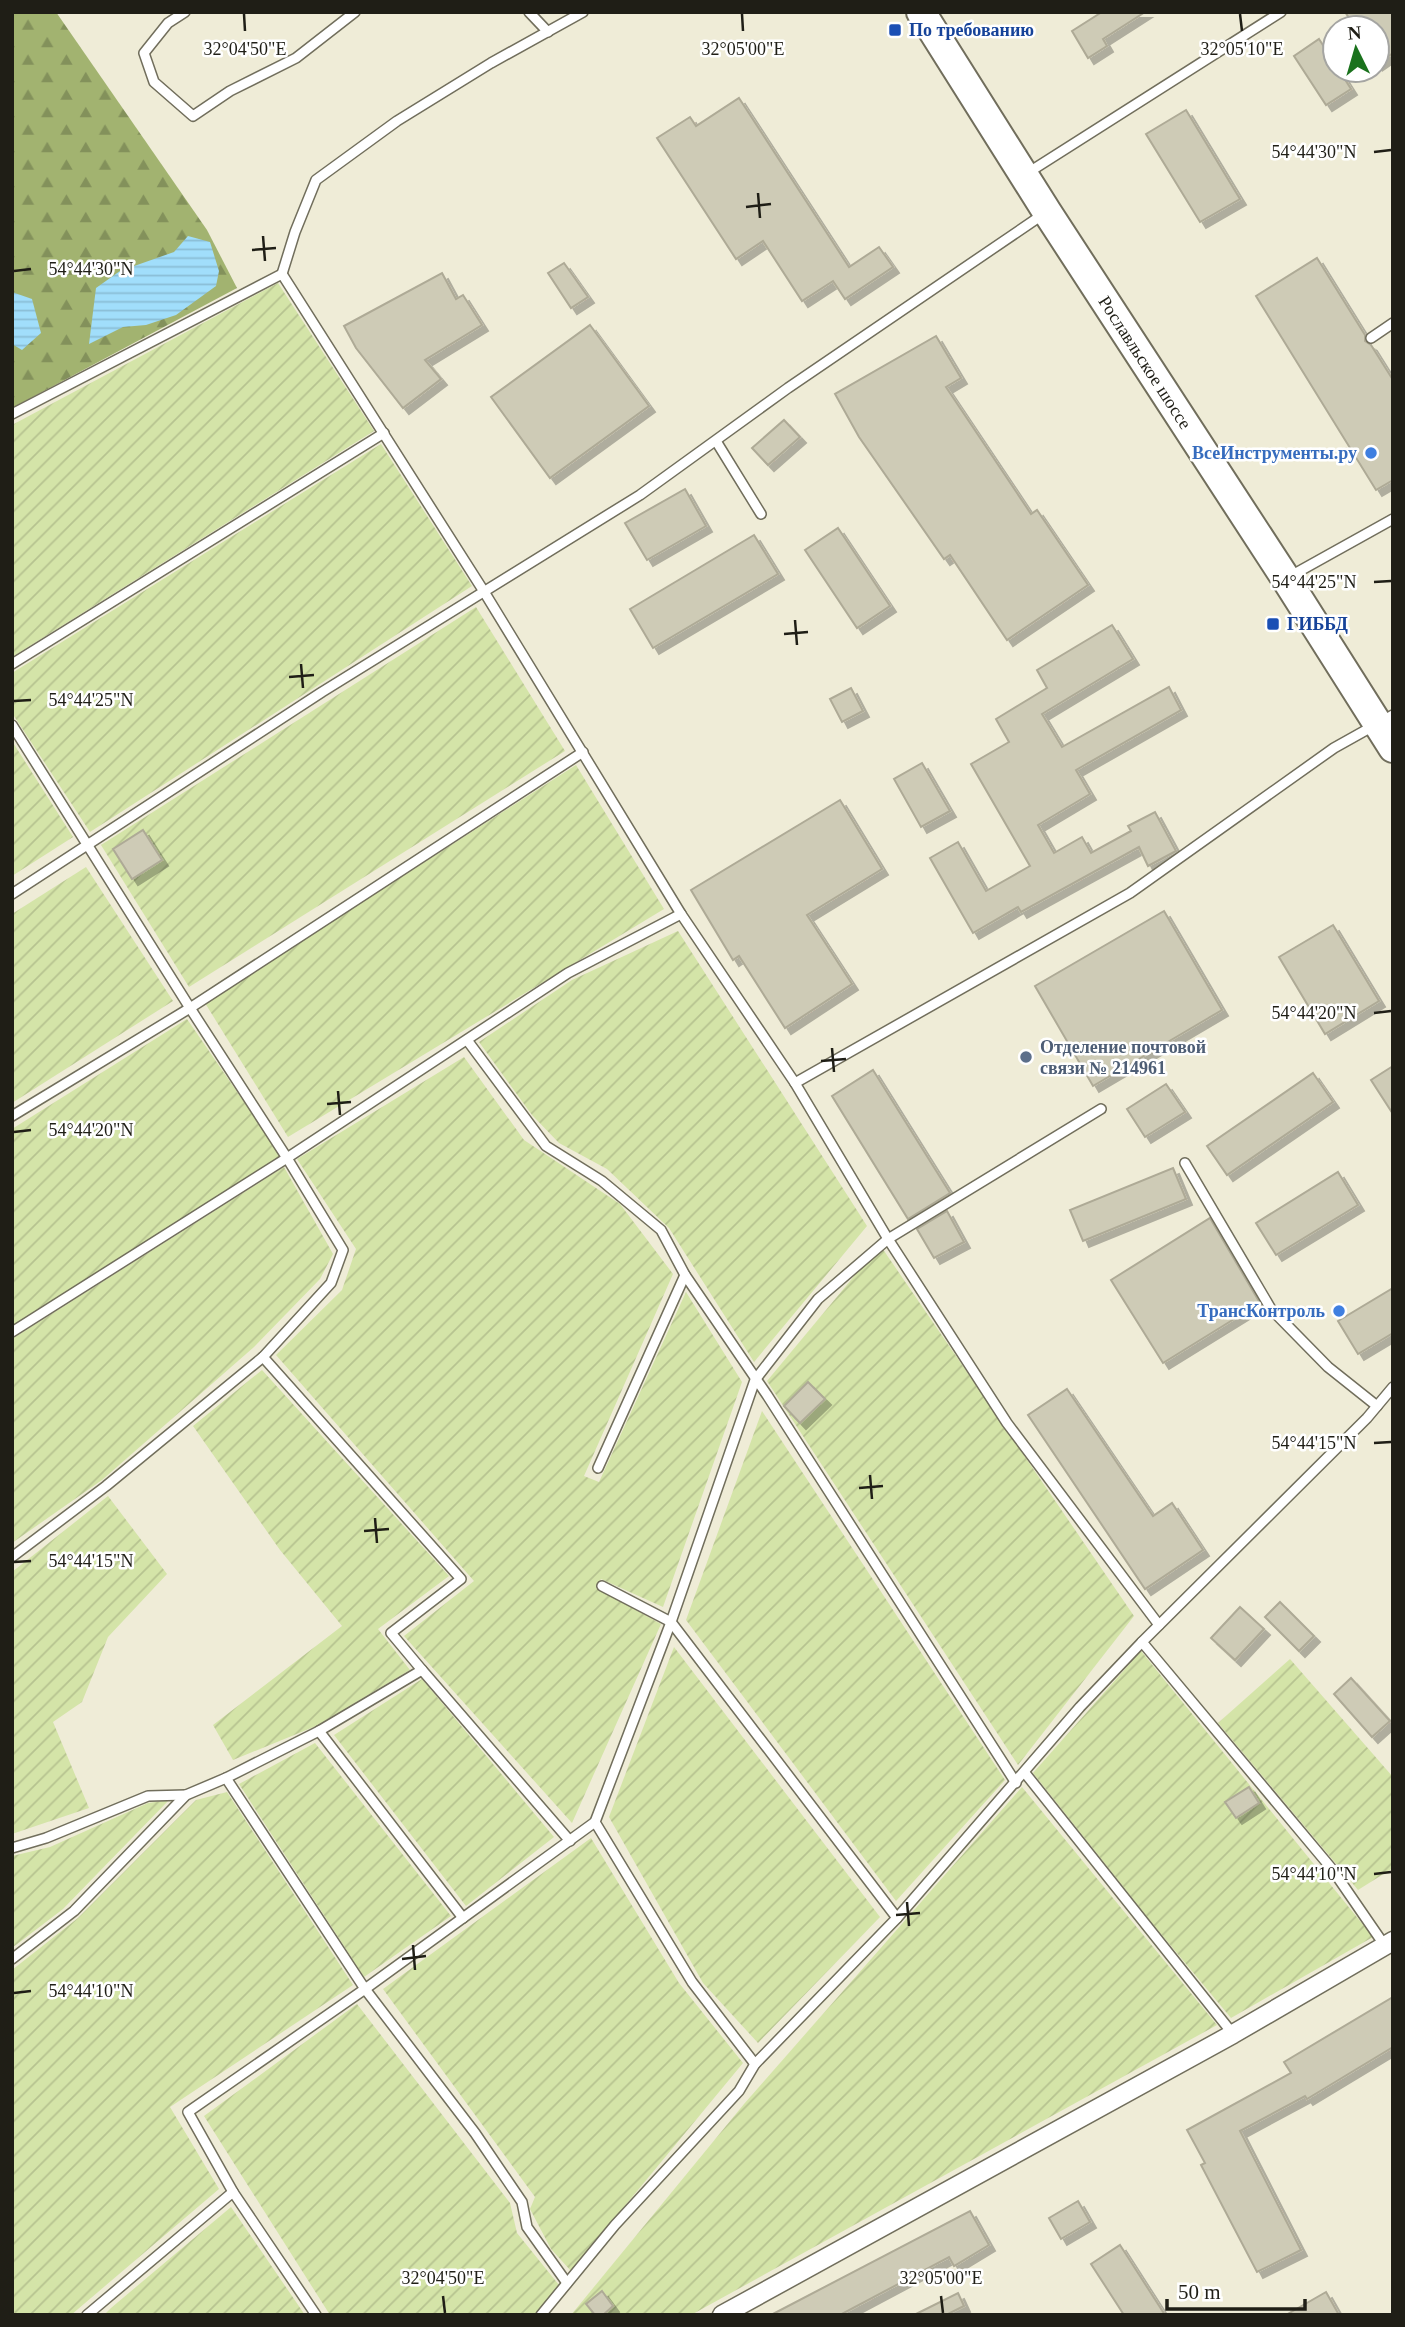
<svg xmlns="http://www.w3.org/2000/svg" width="1405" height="2327" viewBox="0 0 1405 2327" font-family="'Times New Roman',serif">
<defs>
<pattern id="forest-firs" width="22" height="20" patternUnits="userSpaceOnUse" patternTransform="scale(1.75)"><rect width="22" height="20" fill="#a2b370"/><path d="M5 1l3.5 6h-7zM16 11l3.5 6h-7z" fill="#83915b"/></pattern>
<pattern id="garden-furrows" width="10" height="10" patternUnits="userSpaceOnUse" patternTransform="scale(1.75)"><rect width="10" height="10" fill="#d4e4a8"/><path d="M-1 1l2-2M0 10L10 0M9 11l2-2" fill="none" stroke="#b6c390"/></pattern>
<pattern id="water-rules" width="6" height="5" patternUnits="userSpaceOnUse" patternTransform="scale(1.75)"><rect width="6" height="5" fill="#a1defb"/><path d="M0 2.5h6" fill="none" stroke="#8abed6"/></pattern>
<filter id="shadow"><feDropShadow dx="6" dy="6" stdDeviation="0" flood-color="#0004"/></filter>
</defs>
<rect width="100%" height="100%" fill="#efecd7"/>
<polygon fill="url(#forest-firs)" points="12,12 56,12 207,230 237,288 12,408"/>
<g fill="url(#garden-furrows)">
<polygon points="278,283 374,431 12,657 12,425"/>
<polygon points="381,444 472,586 90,832 12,713 12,673"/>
<polygon points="476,607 565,751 189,987 101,845"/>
<polygon points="12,741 73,837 12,876"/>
<polygon points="576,765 664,909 288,1137 205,1003"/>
<polygon points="86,867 173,1001 12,1103 12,914"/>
<polygon points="678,931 867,1226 754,1362 669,1228 607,1169 559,1143 532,1115 479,1042 572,980"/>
<polygon points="187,1019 281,1156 12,1328 12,1129"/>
<polygon points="464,1057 524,1140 620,1204 673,1274 584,1476 599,1482 686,1292 742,1382 663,1607 601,1579 596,1588 661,1624 572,1823 404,1636 474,1581 276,1355 342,1290 356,1249 297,1159"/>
<polygon points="284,1167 333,1254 320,1279 254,1347 102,1480 12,1543 12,1339"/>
<polygon points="880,1245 1134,1616 1018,1765 767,1381"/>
<polygon points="262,1370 449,1576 378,1629 410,1670 316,1726 233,1760 213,1725 342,1626 280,1550 193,1426"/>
<polygon points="762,1411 1005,1780 896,1901 686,1620"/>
<polygon points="108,1496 167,1574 108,1637 82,1702 53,1722 89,1808 12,1834 12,1572"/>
<polygon points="674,1647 880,1917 758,2043 703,1983 609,1817"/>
<polygon points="1141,1651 1373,1937 1231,2018 1156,1928 1033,1773"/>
<polygon points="1290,1659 1393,1777 1393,1868 1358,1890 1218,1723"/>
<polygon points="422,1679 554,1837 466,1906 334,1735"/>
<polygon points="315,1743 451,1916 364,1977 239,1784"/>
<polygon points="1022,1787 1217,2025 691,2315 571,2315 744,2104"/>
<polygon points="227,1792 353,1985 170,2107 219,2189 71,2315 12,2315 12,1970 78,1918 196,1800"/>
<polygon points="169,1800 63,1909 12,1948 12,1856 50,1847 148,1803"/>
<polygon points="591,1838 679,1983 743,2063 571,2271 551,2249 530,2209 535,2197 383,1989"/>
<polygon points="357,2004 510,2203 517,2233 559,2285 534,2315 330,2315 204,2116"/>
<polygon points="231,2207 305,2315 104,2315 111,2308"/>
</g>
<g fill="url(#water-rules)">
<polygon points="188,236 210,242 219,271 216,286 176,315 146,325 123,327 89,344 96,288 120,271 174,252"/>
<polygon points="12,292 32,299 41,333 22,350 12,344"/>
</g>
<g fill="#cecbb6" stroke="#aeaa96" stroke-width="2" filter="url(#shadow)">
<polygon points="1102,12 1145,12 1103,39 1107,46 1088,58 1072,31"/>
<polygon points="1345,12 1393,12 1393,53 1377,64 1377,28 1356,28"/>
<polygon points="1319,39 1335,64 1335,70 1339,70 1351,89 1326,105 1294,56"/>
<polygon points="739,98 849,267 879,247 893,267 845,299 833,281 802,301 763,241 736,259 657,138 690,117 696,126"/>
<polygon points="1186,110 1240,199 1200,222 1146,134"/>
<polygon points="1317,258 1365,335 1365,341 1371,345 1393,380 1393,480 1376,490 1256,296"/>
<polygon points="564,263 588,297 571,308 548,273"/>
<polygon points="442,273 456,299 463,295 482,325 425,360 441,379 403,408 356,348 344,326"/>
<polygon points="590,325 649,406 550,478 491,397"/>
<polygon points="936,336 961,378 946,387 1031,514 1037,510 1088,585 1007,640 950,555 944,559 859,437 835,394"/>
<polygon points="784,420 800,437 768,465 752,448"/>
<polygon points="685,489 706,526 647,560 625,523"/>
<polygon points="838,528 890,606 857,628 805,550"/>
<polygon points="754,535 778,574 653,648 630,609"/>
<polygon points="1112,625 1133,659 1042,714 1062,747 1169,687 1181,710 1076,770 1090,794 1038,825 1054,853 1082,837 1091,853 1131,831 1128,826 1155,812 1176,851 1148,866 1139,847 1021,912 1018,907 973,933 930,858 958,842 986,891 1030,866 971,764 1009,742 996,719 1047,688 1037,670"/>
<polygon points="851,688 863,711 842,722 830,699"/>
<polygon points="922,763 950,811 921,827 894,779"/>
<polygon points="840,800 882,869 807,915 852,984 785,1028 739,956 733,960 691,890"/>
<polygon points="143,830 162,860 132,879 113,849"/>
<polygon points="1164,911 1222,1010 1093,1086 1035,986"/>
<polygon points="1333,925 1379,1001 1325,1034 1279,957"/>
<polygon points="1393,1066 1393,1114 1371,1080"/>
<polygon points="873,1070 950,1193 908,1219 832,1096"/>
<polygon points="1313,1073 1333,1102 1227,1175 1207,1146"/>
<polygon points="1166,1084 1185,1112 1145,1137 1127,1109"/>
<polygon points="1173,1168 1186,1199 1083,1241 1070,1210"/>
<polygon points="1338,1172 1358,1205 1276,1255 1256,1223"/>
<polygon points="947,1211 964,1242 934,1258 917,1229"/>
<polygon points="1210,1218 1260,1303 1163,1363 1111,1280"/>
<polygon points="1393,1288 1393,1333 1358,1354 1338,1321"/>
<polygon points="808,1382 825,1399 800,1423 784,1406"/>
<polygon points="1067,1389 1153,1516 1172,1503 1203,1550 1145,1589 1028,1415"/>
<polygon points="1280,1602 1314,1636 1299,1651 1265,1617"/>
<polygon points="1240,1607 1264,1629 1235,1660 1211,1638"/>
<polygon points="1351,1678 1390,1721 1372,1737 1334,1694"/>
<polygon points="1249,1787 1259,1803 1236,1818 1225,1802"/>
<polygon points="1393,1997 1393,2047 1307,2099 1305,2096 1240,2131 1301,2250 1257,2272 1201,2165 1205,2163 1187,2130 1291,2073 1284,2062"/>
<polygon points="1078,2201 1090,2222 1061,2239 1049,2218"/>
<polygon points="970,2211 989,2245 954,2266 949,2257 840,2315 771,2315"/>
<polygon points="1120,2245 1165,2315 1124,2315 1091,2264"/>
<polygon points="602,2291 613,2306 603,2315 595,2315 586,2304"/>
<polygon points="1326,2292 1339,2315 1286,2315"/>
<polygon points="958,2293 964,2306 946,2315 914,2315"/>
</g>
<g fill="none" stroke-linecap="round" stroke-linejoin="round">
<g stroke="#716e5c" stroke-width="12">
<g id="lane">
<polyline points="185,12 168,23 144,53 154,82 193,116 230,91 296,58 355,12"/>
<polyline points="529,12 548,32"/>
<polyline points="1026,174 1281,12"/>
<polyline points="282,274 295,232 316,180 397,121 491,63 583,12"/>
<polyline points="1371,338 1393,323"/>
<polyline points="12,414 282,274 483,590 681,914 568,973 287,1158 12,1332"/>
<polyline points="716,441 761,514"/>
<polyline points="1287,578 1393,519"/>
<polyline points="12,664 384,433"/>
<polyline points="12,725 190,1008 287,1158 343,1250 331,1283 263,1357 106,1486 12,1557"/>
<polyline points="12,894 322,692 640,495 788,388 1045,213"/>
<polyline points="681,914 795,1083 888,1239 1007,1423 1159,1625"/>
<polyline points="467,1040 546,1146 602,1181 661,1230 685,1275 767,1395 1016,1783"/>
<polyline points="795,1083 1130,893 1334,748 1393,715"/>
<polyline points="12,1116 190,1008 583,752"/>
<polyline points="1185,1163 1271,1309 1328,1367 1377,1406"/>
<polyline points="263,1357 461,1579 391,1633 422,1670"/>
<polyline points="598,1468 685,1275"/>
<polyline points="602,1586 671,1622 897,1918"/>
<polyline points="1142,1642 1332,1869 1385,1946"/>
<polyline points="319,1731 422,1670 570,1841"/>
<polyline points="1025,1773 1233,2034"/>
<polyline points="226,1778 319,1731 463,1918"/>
<polyline points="12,1848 46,1838 148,1796 186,1795"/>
<polyline points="12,1959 74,1911 186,1795 226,1778 365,1989 475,2133 522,2202 527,2227 567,2283"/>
<polyline points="755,2064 692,1982 595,1822 671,1622 755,1380 818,1299 888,1239 1101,1109"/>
<polyline points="233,2192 188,2112 365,1989 595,1822"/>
<polyline points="87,2315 233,2192 316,2315"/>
<polyline points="541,2315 615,2225 739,2091 755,2064 897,1918 1080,1707 1142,1642 1367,1418 1393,1387"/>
</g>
</g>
<g stroke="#716e5c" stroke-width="21">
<polyline id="street" points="722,2315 1233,2034 1393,1941"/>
</g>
<g stroke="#716e5c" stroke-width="32">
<g id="primary">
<path id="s1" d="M 921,12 L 1047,212 L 1286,579 L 1393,748"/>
</g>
</g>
<use href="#lane" stroke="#fff" stroke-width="9"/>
<use href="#street" stroke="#fff" stroke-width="18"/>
<use href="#primary" stroke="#fff" stroke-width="28"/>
</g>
<path fill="none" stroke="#1f1e16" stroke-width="2.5" d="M 244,14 L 245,31M 742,14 L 743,31M 1240,14 L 1242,31M 1374,152 L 1391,150M 758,193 L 760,218M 746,207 L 771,204M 263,236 L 265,261M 252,250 L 276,248M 14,271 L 31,269M 1374,582 L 1391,581M 795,620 L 797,645M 784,634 L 808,632M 301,664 L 303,688M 289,677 L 314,675M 14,701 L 31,700M 1374,1013 L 1391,1011M 832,1048 L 834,1072M 821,1061 L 846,1059M 338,1091 L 340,1115M 327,1104 L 351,1102M 14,1132 L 31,1130M 1374,1443 L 1391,1442M 870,1475 L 872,1499M 859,1488 L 883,1486M 375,1518 L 377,1543M 364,1531 L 389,1529M 14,1562 L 31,1561M 1374,1874 L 1391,1872M 907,1902 L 909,1926M 896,1915 L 920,1913M 413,1945 L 415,1970M 402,1959 L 426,1956M 14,1993 L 31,1991M 443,2296 L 445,2313M 941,2296 L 943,2313"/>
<g fill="#1a4fb4" stroke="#fff" stroke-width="2.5">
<rect x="888" y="23" width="14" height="14" rx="3.5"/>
<rect x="1266" y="617" width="14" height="14" rx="3.5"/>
</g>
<g fill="#3f7fe0" stroke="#fff" stroke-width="2.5">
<circle cx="1371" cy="453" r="7"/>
<circle cx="1339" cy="1311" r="7"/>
</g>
<circle fill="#5c6f8a" stroke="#fff" stroke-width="2.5" cx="1026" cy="1057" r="7"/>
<g text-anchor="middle" stroke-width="5" stroke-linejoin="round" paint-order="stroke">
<g font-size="18" font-weight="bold" fill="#164399" stroke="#fff" text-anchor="start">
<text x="909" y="36">По требованию</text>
<text x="1287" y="630">ГИББД</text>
</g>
<g font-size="18" fill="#1f1e16" stroke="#fff">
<text dy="6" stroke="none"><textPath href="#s1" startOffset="416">Рославльское шоссе</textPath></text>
</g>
<g font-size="18" font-weight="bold" fill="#366cbe" stroke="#fff" text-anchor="end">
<text x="1357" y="459">ВсеИнструменты.ру</text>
<text x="1325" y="1317">ТрансКонтроль</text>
</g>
<g font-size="18" font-weight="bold" fill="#4e5e75" stroke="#fff" text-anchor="start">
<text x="1040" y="1053">Отделение почтовой<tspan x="1040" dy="21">связи № 214961</tspan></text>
</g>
</g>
<g font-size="18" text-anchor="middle" fill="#1f1e16" stroke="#fff" stroke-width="5" stroke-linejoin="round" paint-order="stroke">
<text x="245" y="55">32°04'50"E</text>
<text x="743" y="55">32°05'00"E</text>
<text x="1242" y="55">32°05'10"E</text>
<text x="1314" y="158">54°44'30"N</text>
<text x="91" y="275">54°44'30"N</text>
<text x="1314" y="588">54°44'25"N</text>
<text x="91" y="706">54°44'25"N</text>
<text x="1314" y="1019">54°44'20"N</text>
<text x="91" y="1136">54°44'20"N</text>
<text x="1314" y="1449">54°44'15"N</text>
<text x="91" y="1567">54°44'15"N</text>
<text x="1314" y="1880">54°44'10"N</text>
<text x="91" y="1997">54°44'10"N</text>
<text x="443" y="2284">32°04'50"E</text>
<text x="941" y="2284">32°05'00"E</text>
</g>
<rect width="1405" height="2327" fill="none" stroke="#1f1e16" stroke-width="28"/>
<g transform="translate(1356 49) rotate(355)"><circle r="33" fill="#ffffff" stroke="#a5a5a2" stroke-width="2"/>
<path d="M0-5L12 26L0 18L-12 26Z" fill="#1a721d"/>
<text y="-10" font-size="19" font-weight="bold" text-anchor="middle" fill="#1f1e16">N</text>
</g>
<path d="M1167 2299v10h138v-10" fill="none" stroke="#1f1e16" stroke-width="3.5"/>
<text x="1178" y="2299" font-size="21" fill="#1f1e16" stroke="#ffffff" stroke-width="5" paint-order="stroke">50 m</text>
</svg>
